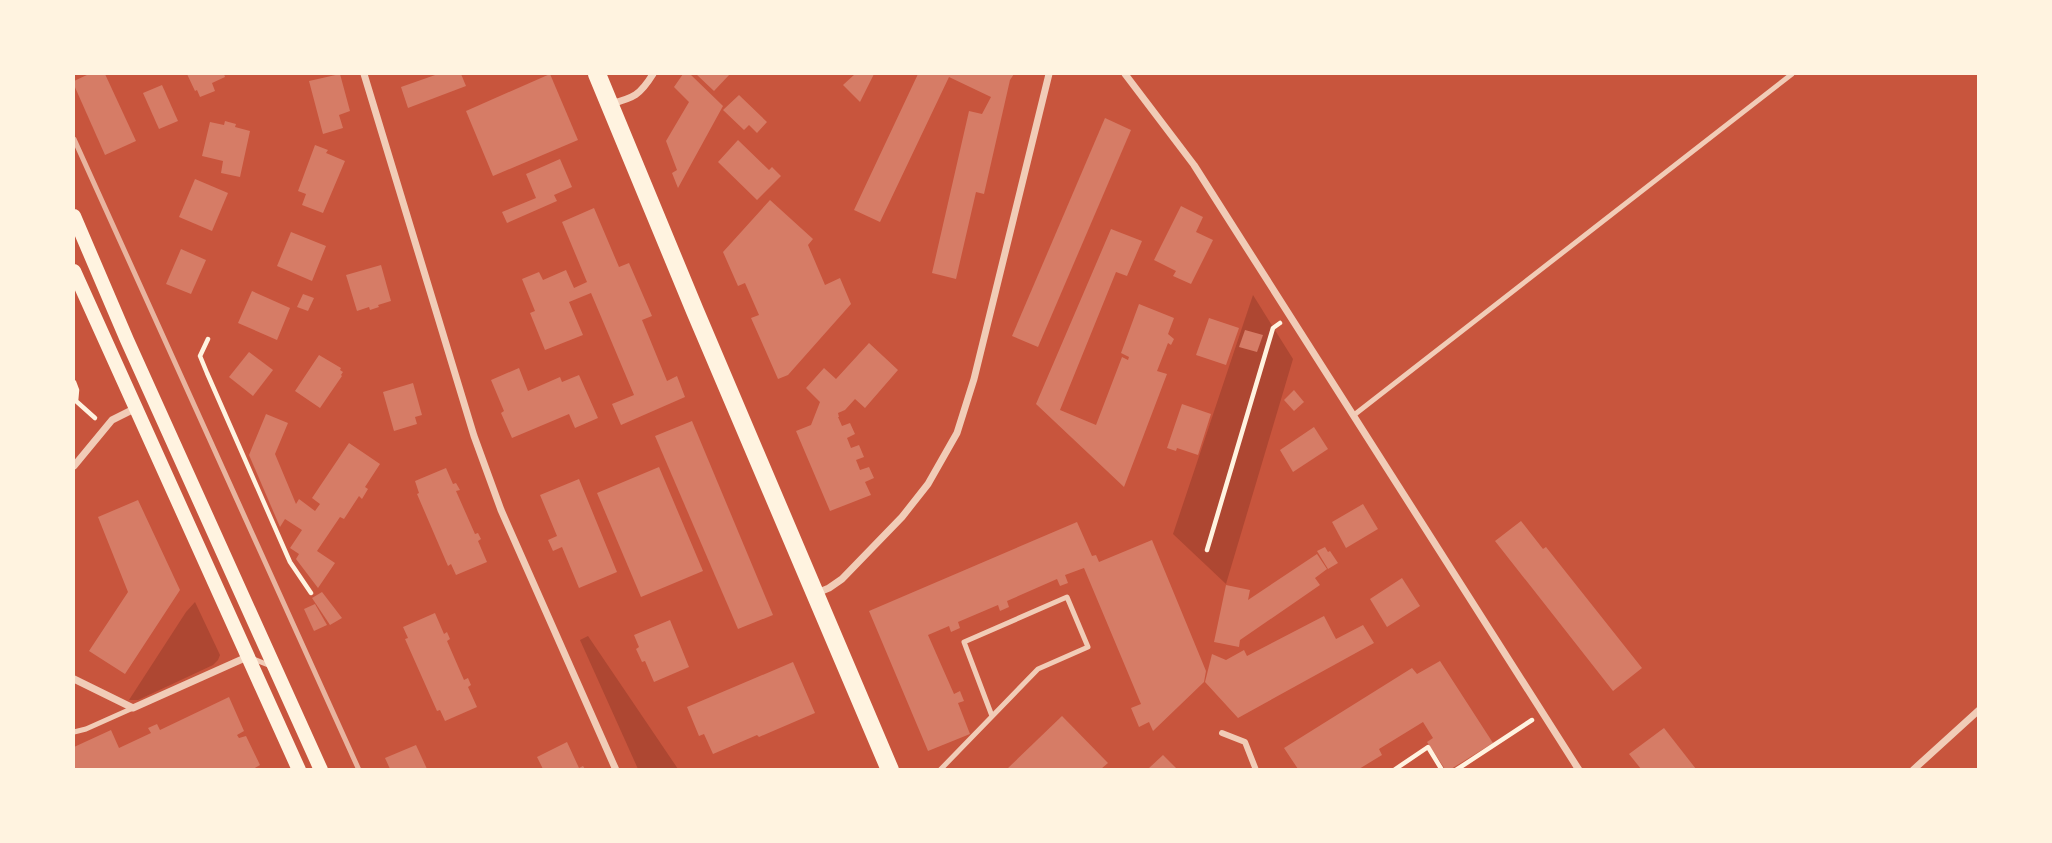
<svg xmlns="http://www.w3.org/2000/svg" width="2052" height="843" viewBox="0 0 2052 843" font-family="Quicksand,sans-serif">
<rect width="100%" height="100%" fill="#c8553d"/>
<g fill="#ae4732">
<polygon points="1253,295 1293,359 1226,584 1173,534"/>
<polygon points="195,602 220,655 218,660 213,665 138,700 129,700 186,612"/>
<polygon points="588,636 678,769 638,769 580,640"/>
</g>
<g fill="#d67c66">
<polygon points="89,74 105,74 136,141 105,155 74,85 74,81"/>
<polygon points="187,74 224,74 225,77 212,83 215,91 200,97 197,90 195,91"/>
<polygon points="340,74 350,111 339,115 343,128 323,134 309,81"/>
<polygon points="438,74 461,74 466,86 408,108 401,87"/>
<polygon points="550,74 578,140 493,176 466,111"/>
<polygon points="683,74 690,74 723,106 678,188 672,173 677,170 666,141 689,102 674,87"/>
<polygon points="696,74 730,74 714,91"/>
<polygon points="855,74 874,74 860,102 843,85"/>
<polygon points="918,74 1014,74 1010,80 984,194 976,192 956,279 932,273 969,111 982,114 991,97 949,77 880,222 854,210"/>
<polygon points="162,85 178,121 159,129 143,93"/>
<polygon points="739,95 767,122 757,133 749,125 744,130 723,110"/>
<polygon points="1105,118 1131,130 1038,347 1012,336"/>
<polygon points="225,121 236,124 235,127 250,131 240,177 221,173 223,161 202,156 210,122 224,125"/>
<polygon points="738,140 769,170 772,167 781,176 757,200 718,162"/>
<polygon points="315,145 328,150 326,153 345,161 323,213 302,205 306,194 298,191"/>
<polygon points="560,159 572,187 554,195 557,201 507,223 502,212 536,198 526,174"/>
<polygon points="195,179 228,193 212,231 179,217"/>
<polygon points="770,200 813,239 808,245 825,285 840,278 851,304 788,375 778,379 751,318 759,315 745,283 738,286 723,252"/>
<polygon points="1181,206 1203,217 1196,232 1213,240 1191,284 1173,276 1176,271 1154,260"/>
<polygon points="594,208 619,267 629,263 652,316 642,320 667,381 677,376 685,397 621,425 612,404 634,395 591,293 569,302 583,335 545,350 530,313 535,311 522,279 539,272 543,280 566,270 574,288 587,282 562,222"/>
<polygon points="1111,229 1142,241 1127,276 1116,272 1060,410 1096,425 1122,357 1128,360 1129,357 1121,353 1139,304 1174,318 1168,334 1174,339 1171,345 1168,343 1157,371 1167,374 1124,487 1036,404"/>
<polygon points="291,232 326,246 312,281 277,266"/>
<polygon points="181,249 206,260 191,294 166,284"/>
<polygon points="381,265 391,301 378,305 379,307 370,310 369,307 357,311 346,275"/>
<polygon points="252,291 290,308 277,340 238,323"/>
<polygon points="303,294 314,298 308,311 297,307"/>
<polygon points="1209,318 1239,328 1226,365 1196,355"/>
<polygon points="1245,330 1263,335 1257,352 1239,347"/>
<polygon points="869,343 898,370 865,408 855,399 845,410 838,413 839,417 838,417 842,426 850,423 855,434 847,438 851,448 859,445 864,457 856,460 860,470 869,467 874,478 865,482 871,495 830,511 796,431 811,425 820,402 806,388 824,368 836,379"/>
<polygon points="249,352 273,370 253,396 229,377"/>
<polygon points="319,355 341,368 340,370 343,372 341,375 342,376 320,408 295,391"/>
<polygon points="519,368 528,391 560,377 562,382 579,375 598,418 575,428 569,414 512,438 501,413 504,411 491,380"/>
<polygon points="413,383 422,415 415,417 417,424 394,431 383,392"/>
<polygon points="1294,390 1304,402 1294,411 1284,400"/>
<polygon points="1182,404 1211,414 1198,455 1177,448 1176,451 1167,448"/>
<polygon points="266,414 288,423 275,454 296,504 299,499 315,511 320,504 312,498 349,443 380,464 365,487 368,489 362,499 359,496 344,519 340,517 317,551 335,563 318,588 296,559 299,554 290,548 302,530 285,519 280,527 249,455"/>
<polygon points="692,421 773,615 738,629 655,436"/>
<polygon points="1314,427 1328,449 1293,472 1280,450"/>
<polygon points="659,467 703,571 641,597 597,493"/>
<polygon points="446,468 453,484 456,483 460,490 456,491 475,534 478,533 481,539 478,541 487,562 456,575 451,564 448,566 417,494 419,493 415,481"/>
<polygon points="579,479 617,572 579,588 562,547 553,551 548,540 557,536 540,495"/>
<polygon points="138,500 180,590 125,674 89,651 128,592 98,517"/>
<polygon points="1363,504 1378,529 1346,548 1332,522"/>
<polygon points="1521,521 1543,549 1546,547 1642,668 1613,691 1495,541"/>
<polygon points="1077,522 1092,556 1096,555 1099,562 1152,540 1206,671 1204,682 1153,731 1149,722 1139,727 1131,708 1141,704 1084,568 1065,575 1068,583 1060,586 1057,579 1007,601 1009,607 1000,611 998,605 958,622 960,628 951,632 949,626 928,635 954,694 960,691 964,701 958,703 970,734 928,751 869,611"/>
<polygon points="1325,547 1328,552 1330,551 1338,563 1328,569 1317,551"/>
<polygon points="1317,554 1327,569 1315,578 1320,585 1240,640 1239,647 1214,642 1226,585 1250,590 1248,600"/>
<polygon points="1402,578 1420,606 1387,627 1370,599"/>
<polygon points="322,592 342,618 330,625 312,598"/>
<polygon points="315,604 327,625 314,631 304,609"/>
<polygon points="435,613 444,634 447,632 450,639 447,641 464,680 468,678 471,685 468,687 477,707 445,721 440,710 437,711 405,639 408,638 403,627"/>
<polygon points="1324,616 1336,639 1363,625 1374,643 1238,718 1205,682 1212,654 1226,660 1244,650 1247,656"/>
<polygon points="670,620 689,667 654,682 645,661 642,662 636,649 639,647 634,635"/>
<polygon points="1440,661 1493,743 1451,769 1445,769 1427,742 1433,738 1423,722 1379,749 1382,755 1359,769 1298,769 1284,748 1412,668 1417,674"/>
<polygon points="793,662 815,713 759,737 757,735 713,754 704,734 699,736 687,707"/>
<polygon points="229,697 244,731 237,735 239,738 246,736 260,765 253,769 74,769 74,747 111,730 119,748 151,733 148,728 157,724 160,730"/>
<polygon points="1062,716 1108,763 1101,769 1007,769"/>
<polygon points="1664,728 1696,769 1641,769 1629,754"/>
<polygon points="567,742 579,768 583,766 585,769 543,769 537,757"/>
<polygon points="416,745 427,769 390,769 385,758"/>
<polygon points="1163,755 1177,769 1148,769"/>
</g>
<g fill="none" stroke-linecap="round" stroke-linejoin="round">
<g stroke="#fff3e0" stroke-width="4.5">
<polyline points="208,339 200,356 207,373 290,562 311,593"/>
<polyline points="74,382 77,390 76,401 95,418"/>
<polyline points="1207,550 1273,328 1280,323"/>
<polyline points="1394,770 1428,747 1442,770"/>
<polyline points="1456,770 1532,720"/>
</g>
<g stroke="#f1ccb7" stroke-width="5">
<polyline points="1354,415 1792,74"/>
<polyline points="251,658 271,666"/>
<polyline points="74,732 86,729 133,708"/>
<polyline points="940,770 1038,669 1088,647 1067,597 964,642 992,716"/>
</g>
<polyline stroke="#f1ccb7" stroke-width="6" points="1222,733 1245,742 1256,770"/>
<g stroke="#f1ccb7" stroke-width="7">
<polyline points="364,74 474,436 501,510 616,770"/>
<polyline points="1125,74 1194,165 1579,770"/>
<path d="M 610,104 C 634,98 640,95 653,74"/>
<polyline points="74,466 112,420 136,408"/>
<polyline points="817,593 829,588 842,579 902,517 928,484 957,433 974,379 1049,74"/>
<polyline points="74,679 133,708 247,657"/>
<polyline points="1913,770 1979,710"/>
</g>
<g stroke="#fff3e0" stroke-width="14">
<polyline points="74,216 127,340 321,770"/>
<polyline points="74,271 299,770"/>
</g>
<polyline stroke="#fff3e0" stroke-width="18" points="597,74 695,311 890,770"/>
<polyline stroke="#e9b49f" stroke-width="5" points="74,139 359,770"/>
</g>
<rect width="2052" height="843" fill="none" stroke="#fff3e0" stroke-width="150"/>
</svg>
